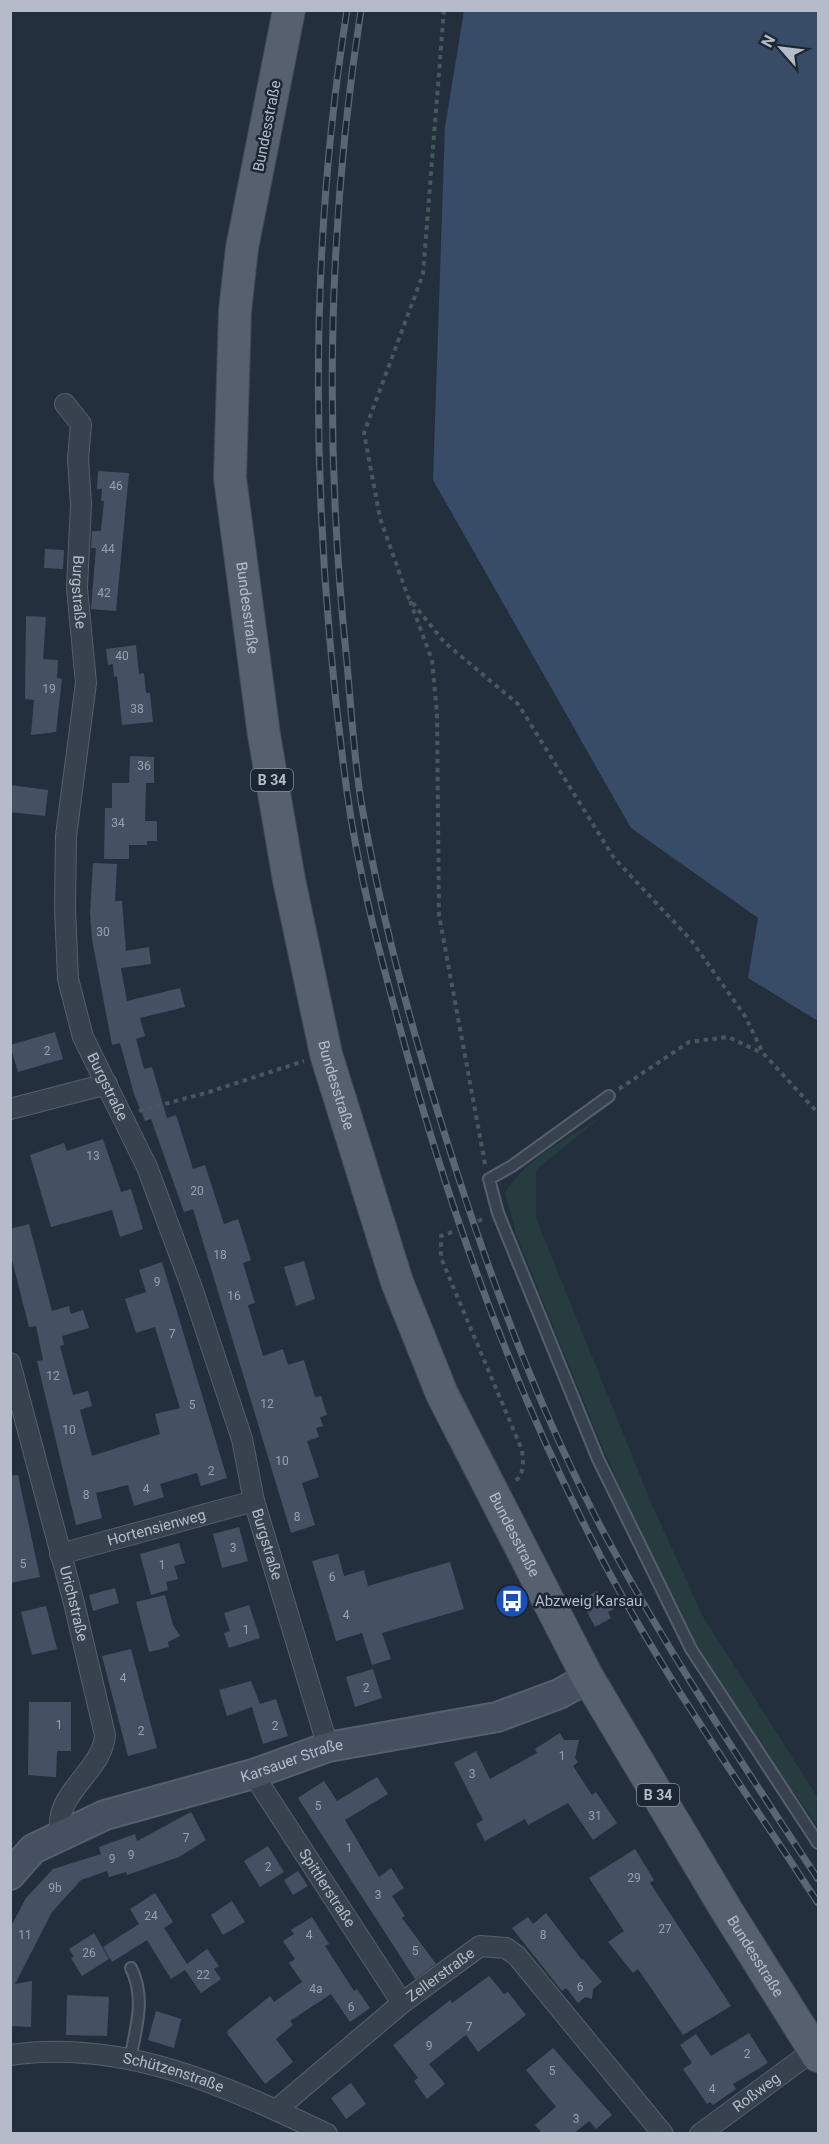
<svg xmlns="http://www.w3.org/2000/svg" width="829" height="2144" viewBox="0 0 829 2144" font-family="Roboto,sans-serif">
<rect width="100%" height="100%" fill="#242f3e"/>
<path fill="#263c3f" d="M 602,1116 L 536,1170 L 536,1218 L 650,1500 L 702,1615 L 818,1798 L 818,1826 L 774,1765 L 718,1679 L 682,1621 L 657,1570 L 604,1451 L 548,1314 L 516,1234 L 505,1193 C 526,1158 569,1138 602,1116 Z"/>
<polygon fill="#394c67" points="464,11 818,11 818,1021 748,978 758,918 631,828 433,480 445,127"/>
<g fill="#455162">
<polygon points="98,471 129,473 116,611 91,609 96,548 91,548 92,531 101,531 104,501 101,501 102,489 97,489"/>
<polygon points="45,549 64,550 63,569 44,568"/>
<polygon points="26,616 46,617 43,659 58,660 57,678 62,679 56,732 31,735 34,700 25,699"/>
<polygon points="136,645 139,674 144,673 146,693 150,693 153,722 122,725 117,676 114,677 113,664 108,665 106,649"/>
<polygon points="130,756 154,757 154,783 146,783 145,821 157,821 157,841 147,841 147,845 129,845 129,859 104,859 105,808 112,808 112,783 129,783"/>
<polygon points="10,785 48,790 45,816 10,812"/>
<polygon points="93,863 117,864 115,901 122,901 126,951 149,947 151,964 121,968 127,1001 180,988 185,1007 140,1018 145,1036 136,1039 144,1069 152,1067 167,1118 176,1115 193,1169 205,1165 224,1224 238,1219 251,1260 243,1263 255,1303 248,1305 263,1356 283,1349 288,1365 304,1360 315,1397 321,1396 327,1415 320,1417 323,1426 316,1428 319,1437 307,1441 319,1477 302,1483 315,1525 291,1533 193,1209 184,1212 151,1119 145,1121 134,1094 120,1043 112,1045 92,939 90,913"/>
<polygon points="55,1032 63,1059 18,1072 10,1045"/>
<polygon points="103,1139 121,1192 131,1189 143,1229 120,1237 112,1210 51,1227 30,1155 64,1143 67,1151"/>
<polygon points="29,1224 52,1311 69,1306 71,1314 83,1310 89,1328 62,1336 64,1345 60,1346 73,1395 88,1391 92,1406 80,1410 92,1456 160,1434 155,1414 180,1408 155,1327 136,1333 125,1299 146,1292 139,1270 162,1262 227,1478 201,1486 197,1473 160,1484 164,1497 134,1506 128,1485 96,1493 102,1518 76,1525 37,1361 43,1360 36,1326 29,1327 10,1252 10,1229"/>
<polygon points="304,1261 315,1299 296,1306 284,1267"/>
<polygon points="18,1475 40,1577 10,1583 10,1476"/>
<polygon points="239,1527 248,1561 222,1568 213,1534"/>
<polygon points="179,1543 185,1563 174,1566 178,1579 166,1582 168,1590 151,1595 140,1554"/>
<polygon points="338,1554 344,1576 364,1570 368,1586 450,1562 464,1609 382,1633 391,1659 372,1665 362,1633 336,1641 329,1617 312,1561"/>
<polygon points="115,1588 119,1603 93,1611 89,1595"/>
<polygon points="597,1591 600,1596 606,1593 614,1609 608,1612 611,1618 595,1627 581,1600"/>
<polygon points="165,1595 173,1625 180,1636 168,1642 169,1647 149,1652 136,1602"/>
<polygon points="249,1605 260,1638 229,1648 224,1633 230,1631 224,1613"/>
<polygon points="46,1606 57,1649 32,1655 21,1612"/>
<polygon points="131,1649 157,1748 128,1756 102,1656"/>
<polygon points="373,1669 382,1698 355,1707 346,1677"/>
<polygon points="251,1681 260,1704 276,1699 288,1736 263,1744 252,1707 227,1716 219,1690"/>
<polygon points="29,1702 71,1702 71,1751 57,1751 56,1777 28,1775"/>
<polygon points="560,1733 564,1740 579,1740 575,1758 578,1762 573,1766 592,1795 596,1792 617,1823 593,1840 568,1803 528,1825 525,1819 485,1841 476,1824 483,1820 454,1763 476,1751 490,1779 537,1753 535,1749"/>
<polygon points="377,1777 388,1794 345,1820 379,1877 391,1868 404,1888 392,1896 405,1916 402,1918 436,1964 415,1979 298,1798 324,1781 337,1801"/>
<polygon points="191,1812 206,1840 179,1857 127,1875 126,1872 109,1877 107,1871 81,1880 52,1912 15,1984 32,1981 31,2027 10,2026 10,1928 26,1898 53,1869 101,1854 99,1847 135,1834 137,1841"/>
<polygon points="268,1846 284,1872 260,1887 244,1861"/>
<polygon points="635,1849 654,1880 650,1883 731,2006 683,2035 638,1969 633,1973 608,1942 624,1931 589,1878"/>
<polygon points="298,1871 308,1886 293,1895 284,1880"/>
<polygon points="155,1893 173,1922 164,1928 187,1964 207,1949 219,1966 214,1969 221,1979 201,1993 185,1970 171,1979 147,1940 112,1962 103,1947 139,1924 130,1909"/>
<polygon points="232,1901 245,1922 223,1935 211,1915"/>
<polygon points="546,1913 582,1960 583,1959 602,1982 593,1989 592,1999 585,1997 578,2003 566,1988 562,1991 512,1928 528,1917 533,1924"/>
<polygon points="312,1917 329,1944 325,1946 354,1991 357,1989 370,2008 350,2022 331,1994 290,2021 293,2025 276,2039 293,2062 265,2084 226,2032 229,2033 227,2031 270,1996 274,2002 302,1982 289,1963 295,1959 283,1941 294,1934 291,1930"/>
<polygon points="94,1933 109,1959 82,1976 71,1958 74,1957 69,1949"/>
<polygon points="489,1976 504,1994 508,1992 526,2015 478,2052 466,2035 429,2064 445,2084 427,2099 414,2081 418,2078 393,2045 450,2000 452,2003"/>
<polygon points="67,1995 109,1997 107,2036 66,2035"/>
<polygon points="156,2011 181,2019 174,2048 148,2040"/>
<polygon points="749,2033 768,2063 733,2084 736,2089 713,2105 710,2102 707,2104 683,2069 692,2063 680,2045 696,2034 711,2056"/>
<polygon points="553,2048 612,2115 596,2129 589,2121 574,2133 542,2133 535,2125 556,2107 526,2070"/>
<polygon points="351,2083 366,2104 346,2119 331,2098"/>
</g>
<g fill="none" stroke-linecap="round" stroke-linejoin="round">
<g stroke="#565f6c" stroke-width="14">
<g id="lane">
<polyline points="609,1096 512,1166 489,1179 498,1213 598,1459 691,1649 818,1843"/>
<path d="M 130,2059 C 136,2028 146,1998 131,1968"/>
</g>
</g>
<g stroke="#565f6c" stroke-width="22">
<g id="street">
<path id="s1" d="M 65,404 L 81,424 L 78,459 L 81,505 L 77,588 L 86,683 L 66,836 L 65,908 L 68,979 L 83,1037 L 147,1167 L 192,1288 L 242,1439 L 254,1501 L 328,1747"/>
<polyline points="10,1109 107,1084"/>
<path id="s2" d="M 10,1363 L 74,1603 L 105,1735 C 103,1772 49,1796 62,1835"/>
<path id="s3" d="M 60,1554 L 254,1501"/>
<path id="s4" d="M 253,1774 L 402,2003"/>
<path id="s5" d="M 10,2055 C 124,2038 228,2087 327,2134"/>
<path id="s6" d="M 276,2110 L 402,2003 L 480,1946 L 506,1948 L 517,1956 L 663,2134"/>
<path id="s7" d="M 700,2134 L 814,2050"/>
</g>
</g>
<g stroke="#565f6c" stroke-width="32">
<g id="secondary">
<path id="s8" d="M 10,1875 L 33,1849 L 105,1815 L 253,1774 L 328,1747 L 497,1717 L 559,1694 L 588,1678"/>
</g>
</g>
<g stroke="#414a57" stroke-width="34">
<g id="primary">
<path id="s9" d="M 289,10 L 242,248 L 235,311 L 230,478 L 264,735 L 289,880 L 326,1054 L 397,1282 L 442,1394 L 588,1678 L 727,1911 L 818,2056"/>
</g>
</g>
<g stroke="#44595c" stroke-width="4" stroke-dasharray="4.5 4.5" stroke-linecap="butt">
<polyline points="444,10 423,274 364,433 380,518 408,597 444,642 518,704 614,858 691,940 745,1016 763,1053 818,1113"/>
<polyline points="410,601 432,660 437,714 439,915 485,1164"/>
<polyline points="619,1089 689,1042 728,1037 762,1053"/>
<polyline points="139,1111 209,1092 304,1061"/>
<polyline points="478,1221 486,1218"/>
<path d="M 452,1232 L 441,1236 L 441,1258 L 522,1450 C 523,1461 525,1474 515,1481"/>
</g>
<use href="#lane" stroke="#38414e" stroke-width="10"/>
<use href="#street" stroke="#38414e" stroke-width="20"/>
<use href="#secondary" stroke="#465061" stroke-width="28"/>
<use href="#primary" stroke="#56606e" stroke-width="32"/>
<g stroke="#5a6575" stroke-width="7">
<g id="rail">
<path d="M 347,10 C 306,268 312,535 347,792 C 358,872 379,951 400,1028 C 445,1196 503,1361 581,1518 C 647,1653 736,1777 818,1903"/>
<path d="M 361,10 C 327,228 324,444 347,663 C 351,709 354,756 361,801 C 383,929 418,1052 458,1176 C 495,1291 539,1407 595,1516 C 661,1642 740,1760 818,1879"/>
</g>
</g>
<use href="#rail" stroke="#1d2633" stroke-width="4.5" stroke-dasharray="14" stroke-linecap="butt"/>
</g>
<defs>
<g id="bus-disc" transform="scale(1.725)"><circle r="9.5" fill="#1a4fb4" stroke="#1d2633"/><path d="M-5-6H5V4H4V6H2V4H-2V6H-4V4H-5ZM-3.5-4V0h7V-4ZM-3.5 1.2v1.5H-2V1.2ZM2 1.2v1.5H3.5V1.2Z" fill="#fff"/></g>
</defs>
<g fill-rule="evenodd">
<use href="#bus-disc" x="512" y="1601"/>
</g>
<g text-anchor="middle" stroke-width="5" stroke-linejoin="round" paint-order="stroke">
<g font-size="12" fill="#98a1af">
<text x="116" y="490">46</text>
<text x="108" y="553">44</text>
<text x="104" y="597">42</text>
<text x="122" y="660">40</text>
<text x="49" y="693">19</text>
<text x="137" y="713">38</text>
<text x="144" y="770">36</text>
<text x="118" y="827">34</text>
<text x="103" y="936">30</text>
<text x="47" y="1055">2</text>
<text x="93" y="1160">13</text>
<text x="197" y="1195">20</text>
<text x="220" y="1259">18</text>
<text x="157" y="1286">9</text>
<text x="234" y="1300">16</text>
<text x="172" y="1338">7</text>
<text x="53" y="1380">12</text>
<text x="267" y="1408">12</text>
<text x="192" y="1409">5</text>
<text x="69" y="1434">10</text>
<text x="282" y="1465">10</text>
<text x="211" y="1475">2</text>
<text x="146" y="1493">4</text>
<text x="86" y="1499">8</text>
<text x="297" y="1521">8</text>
<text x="233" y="1552">3</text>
<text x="23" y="1568">5</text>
<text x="162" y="1569">1</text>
<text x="332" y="1581">6</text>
<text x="346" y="1619">4</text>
<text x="246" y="1634">1</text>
<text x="123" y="1682">4</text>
<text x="366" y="1692">2</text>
<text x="59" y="1729">1</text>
<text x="275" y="1730">2</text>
<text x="141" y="1735">2</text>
<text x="562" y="1760">1</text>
<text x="472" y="1778">3</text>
<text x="318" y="1810">5</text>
<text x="595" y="1820">31</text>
<text x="186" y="1842">7</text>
<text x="349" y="1852">1</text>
<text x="131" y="1859">9</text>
<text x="112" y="1863">9</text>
<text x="268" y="1871">2</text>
<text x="634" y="1882">29</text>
<text x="55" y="1892">9b</text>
<text x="378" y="1899">3</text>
<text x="151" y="1920">24</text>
<text x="665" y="1933">27</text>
<text x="25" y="1939">11</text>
<text x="309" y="1939">4</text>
<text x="543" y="1939">8</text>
<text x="415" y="1955">5</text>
<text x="89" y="1957">26</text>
<text x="203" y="1979">22</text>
<text x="580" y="1991">6</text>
<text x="316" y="1993">4a</text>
<text x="351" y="2011">6</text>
<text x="469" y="2031">7</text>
<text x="429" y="2050">9</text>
<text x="747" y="2058">2</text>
<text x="552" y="2075">5</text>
<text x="712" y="2093">4</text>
<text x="576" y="2123">3</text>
</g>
<g fill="#1d2633" stroke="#878f9c" stroke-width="1.5">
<rect x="251" y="769" width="42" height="22" rx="4.5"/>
<rect x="637" y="1784" width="42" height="22" rx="4.5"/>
</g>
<g font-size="14" font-weight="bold" fill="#b4bcc9">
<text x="272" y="785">B 34</text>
<text x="658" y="1800">B 34</text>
</g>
<g font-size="15" fill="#b4bcc9" stroke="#1d2633">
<text transform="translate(267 126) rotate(-79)" y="5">Bundesstraße</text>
<text dy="5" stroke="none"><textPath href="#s1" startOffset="194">Burgstraße</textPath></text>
<text dy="5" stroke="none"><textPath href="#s9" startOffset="604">Bundesstraße</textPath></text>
<text dy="5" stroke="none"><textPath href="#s9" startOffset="1090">Bundesstraße</textPath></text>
<text dy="5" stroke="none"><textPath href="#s1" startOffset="698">Burgstraße</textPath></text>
<text dy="5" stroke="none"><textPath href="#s3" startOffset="100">Hortensienweg</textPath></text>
<text dy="5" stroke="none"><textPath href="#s9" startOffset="1575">Bundesstraße</textPath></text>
<text dy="5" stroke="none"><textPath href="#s1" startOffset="1184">Burgstraße</textPath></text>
<text dy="5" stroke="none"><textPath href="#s2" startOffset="249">Urichstraße</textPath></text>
<text dy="5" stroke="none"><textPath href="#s8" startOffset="309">Karsauer Straße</textPath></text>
<text dy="5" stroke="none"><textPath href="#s4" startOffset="136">Spittlerstraße</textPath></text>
<text dy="5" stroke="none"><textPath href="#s9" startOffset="2061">Bundesstraße</textPath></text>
<text dy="5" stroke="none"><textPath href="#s6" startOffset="213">Zellerstraße</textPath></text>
<text dy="5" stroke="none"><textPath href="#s5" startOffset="166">Schützenstraße</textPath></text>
<text dy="5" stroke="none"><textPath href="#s7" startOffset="70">Roßweg</textPath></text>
</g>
<g font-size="15" fill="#b4bcc9" stroke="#1d2633" text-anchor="start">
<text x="535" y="1606">Abzweig Karsau</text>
</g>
</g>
<rect width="829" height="2144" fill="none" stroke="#b4bcc9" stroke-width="24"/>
<g transform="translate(781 48) rotate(298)" stroke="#1d2633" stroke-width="4.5" paint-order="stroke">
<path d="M0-4.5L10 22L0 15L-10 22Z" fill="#b4bcc9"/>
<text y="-9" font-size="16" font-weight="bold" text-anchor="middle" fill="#b4bcc9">N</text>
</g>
</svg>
